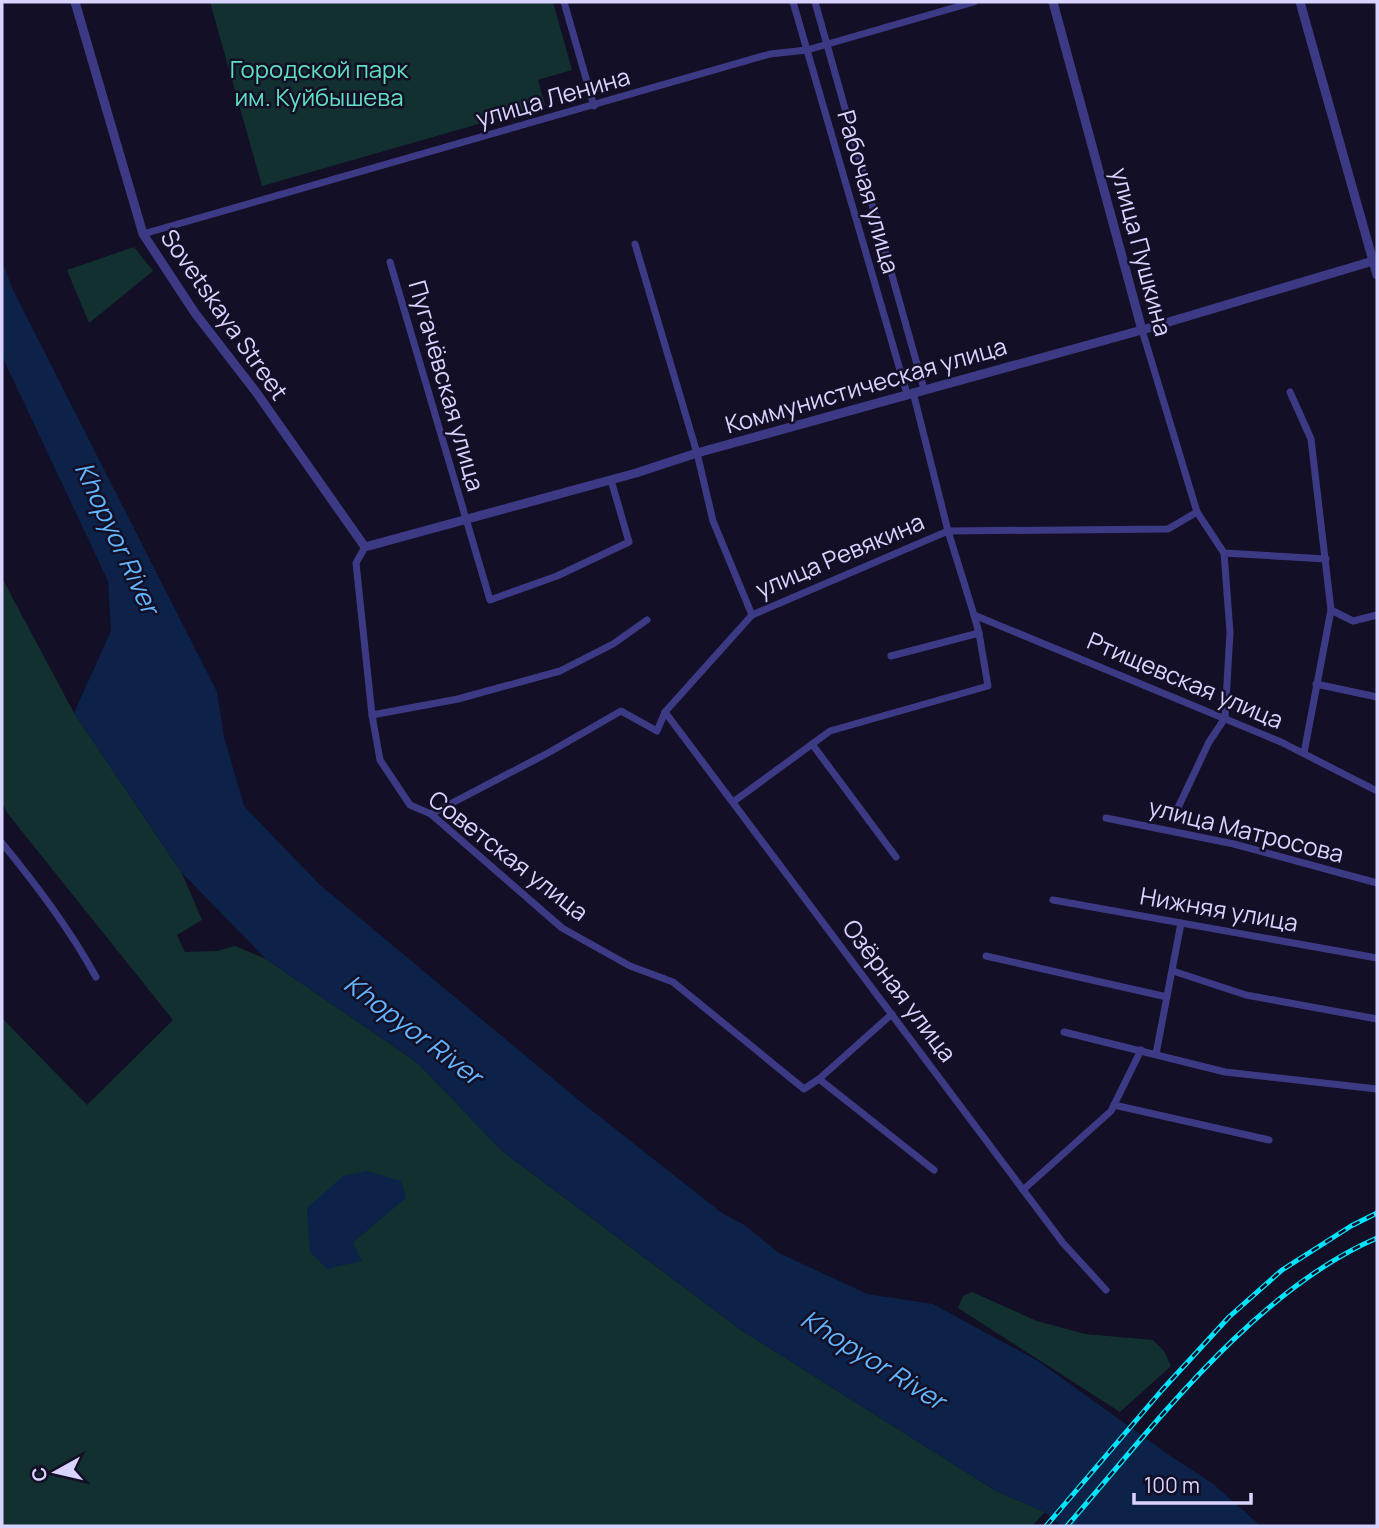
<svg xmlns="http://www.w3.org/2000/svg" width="1379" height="1528" viewBox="0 0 1379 1528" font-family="Manrope,sans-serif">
<rect width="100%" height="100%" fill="#130f26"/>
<g fill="#12302f" fill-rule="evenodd">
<polygon points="210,2 553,2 572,70 538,80 545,105 262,186"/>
<polygon points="134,247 153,271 89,323 67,270"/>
<path d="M 2,578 L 74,713 L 182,873 L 202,920 L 177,935 L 185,952 L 217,951 L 235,946 L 266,959 L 418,1063 L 502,1151 L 741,1330 L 996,1491 L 1045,1512 L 1032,1526 L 2,1526 L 2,1018 L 87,1105 L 173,1020 L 8,814 L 2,802 ZM 401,1181 L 405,1198 L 353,1242 Z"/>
<polygon points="972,1292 1037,1321 1085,1334 1153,1340 1164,1351 1171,1366 1120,1412 958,1308 963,1296"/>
</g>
<g fill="#0c2248">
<polygon points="2,261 13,290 217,692 224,737 244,806 320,885 581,1102 722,1213 743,1224 779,1253 835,1279 867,1294 933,1304 1038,1361 1169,1455 1212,1483 1261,1526 1061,1526 1045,1512 996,1491 741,1330 502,1151 418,1063 266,959 182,873 74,713 111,631 108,581 2,356"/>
<polygon points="367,1171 401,1181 406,1198 353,1242 362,1261 327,1269 310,1252 307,1208 343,1176"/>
</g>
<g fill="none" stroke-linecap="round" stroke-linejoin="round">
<g stroke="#3d3a85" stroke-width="7">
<polyline points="564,2 594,106"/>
<polyline points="793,2 907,394"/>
<polyline points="815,2 924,389"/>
<polyline points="143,234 770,54 807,50 974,2"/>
<polyline points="635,244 697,453 713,521 752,615"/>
<polyline points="390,262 490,600 557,576 629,542 611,480"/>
<polyline points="1142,330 1197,512"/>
<polyline points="913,392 948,531 974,615 1281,742 1377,791"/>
<polyline points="1290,392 1311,439 1331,610 1304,753"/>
<polyline points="365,547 356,563 372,715 380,760 410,805 431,814 562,928 630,966 673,982 804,1089 819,1079 934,1170"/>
<polyline points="1331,610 1353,621 1377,615"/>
<polyline points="891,656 979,633"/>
<polyline points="1316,684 1377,697"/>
<polyline points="665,712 1063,1243 1106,1290"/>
<polyline points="372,715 458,699 560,671 613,644 647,620"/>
<polyline points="812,744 896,857"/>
<polyline points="733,802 830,731 988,686 979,633 974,615"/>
<polyline points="431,814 548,753 621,711 657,731 665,712 752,615 948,531 1168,529 1197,512 1224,553 1326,559"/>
<polyline points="1175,814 1209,742 1225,718 1230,632 1224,553"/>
<polyline points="1106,818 1234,844 1377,883"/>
<path d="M 2,843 C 37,886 69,928 96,977"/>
<polyline points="1053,900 1377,958"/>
<polyline points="986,956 1167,997"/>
<polyline points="1173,971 1246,995 1377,1019"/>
<polyline points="1064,1032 1225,1072 1377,1089"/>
<polyline points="1156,1054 1181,923"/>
<polyline points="819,1079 892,1014"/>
<polyline points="1114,1105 1269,1140"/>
<polyline points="1023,1190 1111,1111 1141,1050"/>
</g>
<g stroke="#3d3a85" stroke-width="9">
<polyline points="75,2 143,234 195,313 256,392 365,547 636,473 697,453 1142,330 1373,261"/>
<polyline points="1053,2 1142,330"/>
<polyline points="1300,2 1377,275"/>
</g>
<g stroke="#00e5ff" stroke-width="5">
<g id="rail">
<polyline points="1046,1526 1162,1390 1229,1317 1282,1270 1351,1226 1377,1213"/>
<path d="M 1067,1526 C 1153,1427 1254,1291 1377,1238"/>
</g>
</g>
<use href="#rail" stroke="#130f26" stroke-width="2.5" stroke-dasharray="8" stroke-linecap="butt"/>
</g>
<g text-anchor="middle" stroke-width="5" stroke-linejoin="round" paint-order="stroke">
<g font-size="24" fill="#5fe0c0" stroke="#130f26">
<text x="319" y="78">Городской парк<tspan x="319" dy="28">им. Куйбышева</tspan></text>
</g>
<g font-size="24" fill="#d9d4ff" stroke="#130f26">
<text transform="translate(553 98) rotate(-16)" y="8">улица Ленина</text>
<text transform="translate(868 192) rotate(74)" y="8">Рабочая улица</text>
<text transform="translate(1141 252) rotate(75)" y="8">улица Пушкина</text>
<text transform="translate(224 315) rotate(55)" y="8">Sovetskaya Street</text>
<text transform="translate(446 386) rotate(74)" y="8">Пугачёвская улица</text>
<text transform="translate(866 386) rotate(-16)" y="8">Коммунистическая улица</text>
<text transform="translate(840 556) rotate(-23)" y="8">улица Ревякина</text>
<text transform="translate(1185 681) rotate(23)" y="8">Ртищевская улица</text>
<text transform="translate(1246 831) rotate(14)" y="8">улица Матросова</text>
<text transform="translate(508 856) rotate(38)" y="8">Советская улица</text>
<text transform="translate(1219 910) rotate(10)" y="8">Нижняя улица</text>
<text transform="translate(899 991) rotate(53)" y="8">Озёрная улица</text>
</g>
<g font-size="26" font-style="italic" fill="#62b6ff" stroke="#130f26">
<text transform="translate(117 538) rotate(65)" y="9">Khopyor River</text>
<text transform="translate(413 1030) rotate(37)" y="9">Khopyor River</text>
<text transform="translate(873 1360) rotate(32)" y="9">Khopyor River</text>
</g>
</g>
<rect width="1379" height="1528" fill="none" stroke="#d9d4ff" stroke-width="7"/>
<g transform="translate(56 1472) rotate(262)" stroke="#130f26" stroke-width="5" paint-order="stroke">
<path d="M0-5L12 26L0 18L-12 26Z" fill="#d9d4ff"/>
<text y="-10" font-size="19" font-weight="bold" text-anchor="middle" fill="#d9d4ff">С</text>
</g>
<path d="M1134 1493v10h117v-10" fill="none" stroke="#d9d4ff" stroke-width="3.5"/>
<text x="1144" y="1493" font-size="21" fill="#d9d4ff" stroke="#130f26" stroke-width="5" paint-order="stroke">100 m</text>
</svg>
